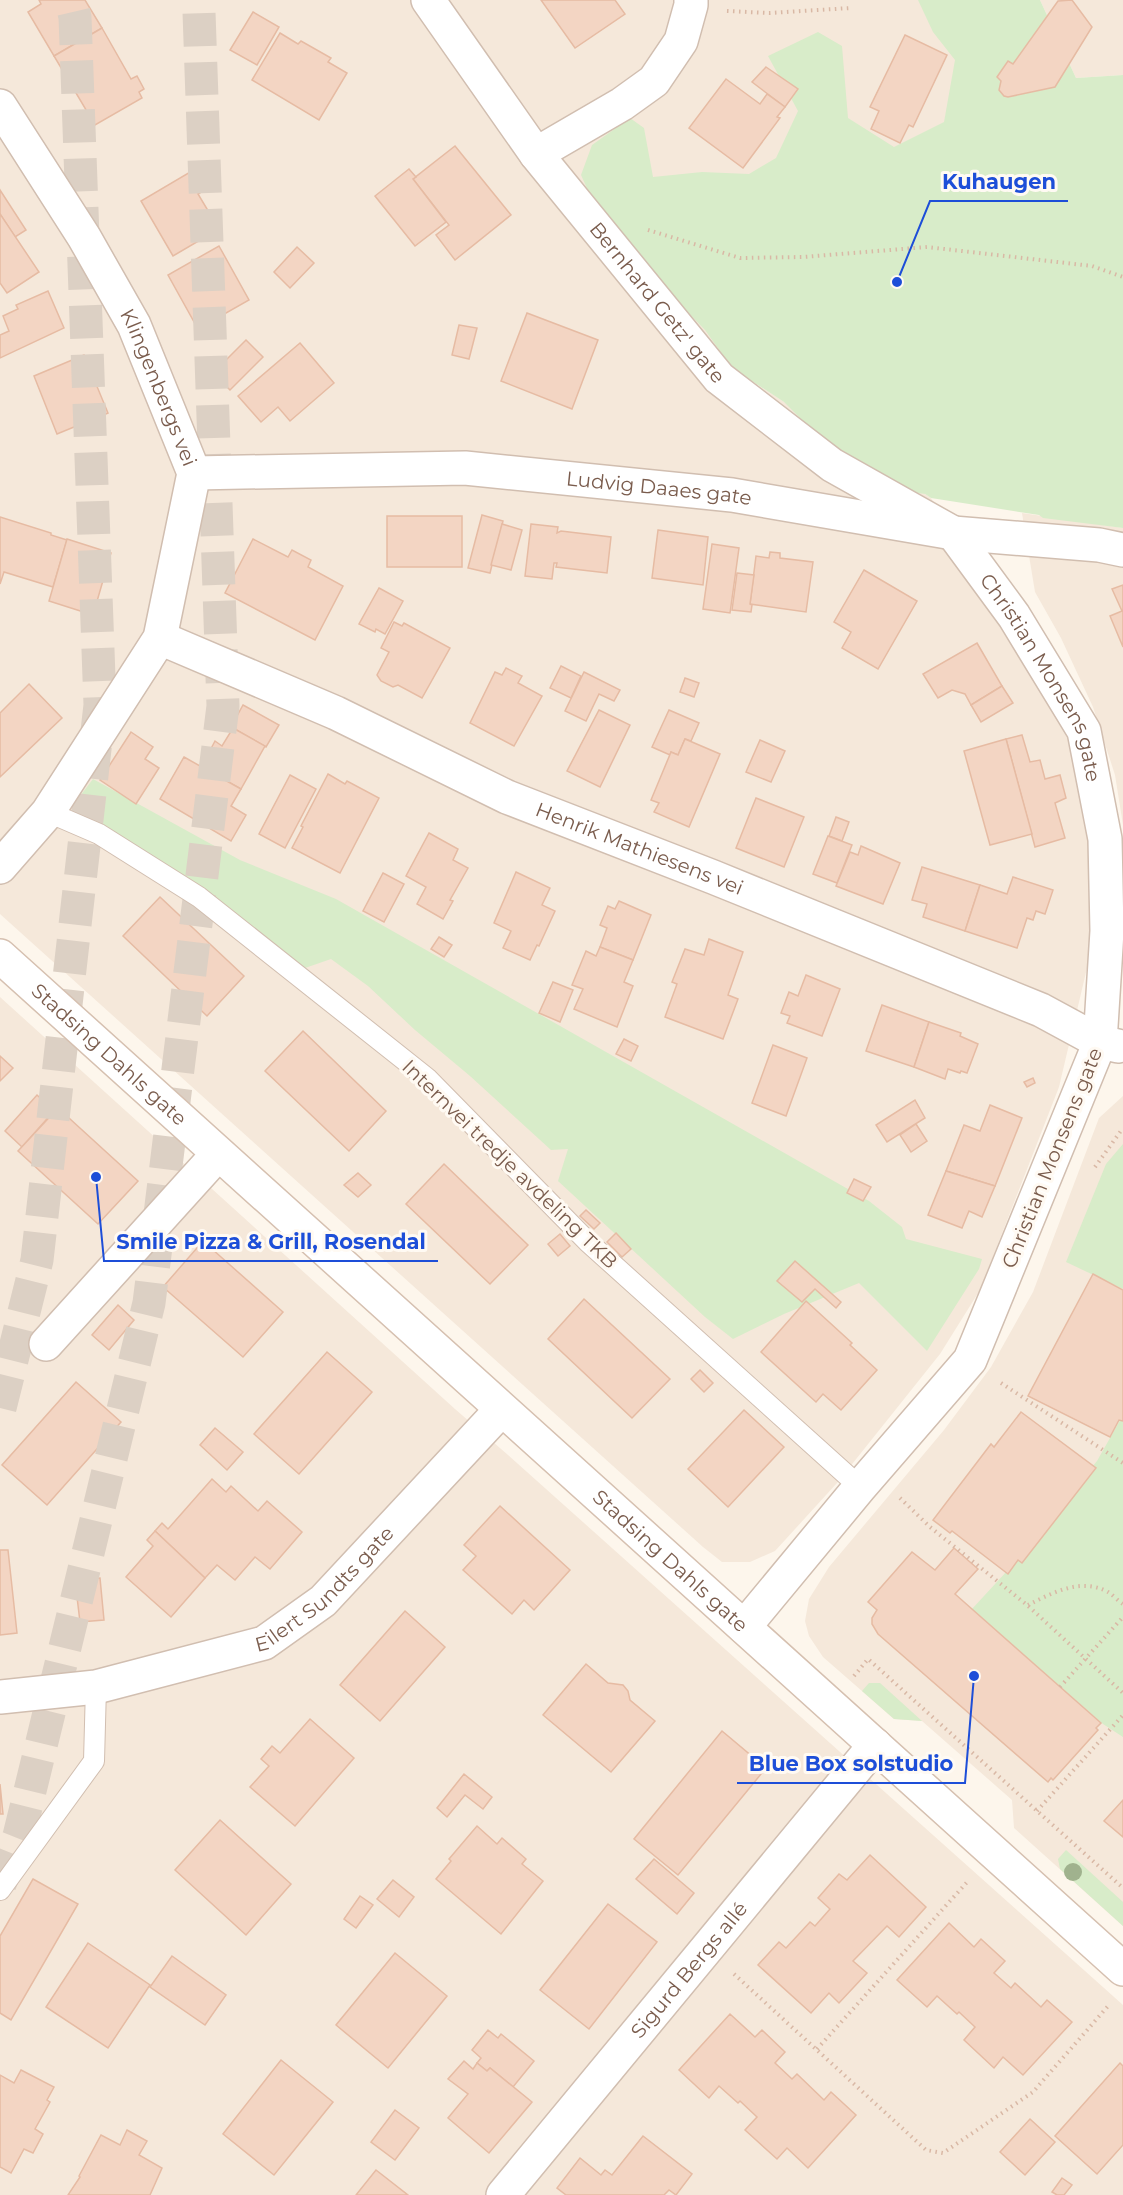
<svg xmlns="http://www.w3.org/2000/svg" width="1123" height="2195" viewBox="0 0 1123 2195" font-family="Montserrat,sans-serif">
<rect width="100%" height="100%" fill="#fdf6ec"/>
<g fill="#f5e8da">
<polygon points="0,0 992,0 950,187 732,368 931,498 1026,649 1067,733 1091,814 1091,951 1059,1087 980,1290 940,1354 837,1483 775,1551 750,1562 722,1562 703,1547 0,914"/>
<polygon points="1040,0 1123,0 1123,75 1076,78"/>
<polygon points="1022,513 1123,528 1123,825 1115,775 1093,707 1061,638 1035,592"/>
<polygon points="0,997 455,1409 508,1455 1123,2005 1123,2195 0,2195"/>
<polygon points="1123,1096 1123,1926 1014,1828 1012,1800 922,1721 894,1719 823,1657 809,1636 805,1621 809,1599 829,1567 944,1430 991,1367 1033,1292 1099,1118"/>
</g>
<g fill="#d8ecc9">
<polygon points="918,0 1040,0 1076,78 1123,75 1123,528 1043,518 1039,515 931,498 925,494 911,492 865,466 813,431 784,402 732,368 705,330 672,296 594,204 581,175 592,145 630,118 644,128 653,177 702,172 749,174 776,158 798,111 768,56 818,32 842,46 848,118 894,147 944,122 955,60 933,32"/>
<polygon points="93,779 240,860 336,899 869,1201 902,1227 906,1239 982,1259 979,1269 927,1351 859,1283 784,1314 733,1339 705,1317 558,1181 568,1149 551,1150 470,1076 415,1030 368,986 331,959 305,968 227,906 162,864 76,817 77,800"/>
<polygon points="1123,1144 1123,1289 1066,1262 1106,1164"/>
<polygon points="1123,1415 1123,1737 1103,1724 972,1609 1007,1571 1097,1461"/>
<polygon points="869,1683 880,1683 922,1721 894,1719 862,1691"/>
<polygon points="1066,1850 1123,1902 1123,1926 1060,1869 1058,1859"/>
</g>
<g fill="#f3d5c3" stroke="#e6bba3" stroke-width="1.5">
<polygon points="39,0 85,0 102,28 54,56 28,12 41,4"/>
<polygon points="541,0 615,0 625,14 575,48"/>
<polygon points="1072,0 1092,27 1055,87 1008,97 1004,96 999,90 1001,81 997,77 1008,61 1013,64 1058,1"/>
<polygon points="253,12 279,27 257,65 230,50"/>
<polygon points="102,28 131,79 137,76 144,89 139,92 142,98 95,125 54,56"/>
<polygon points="280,33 298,44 301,41 331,58 328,62 347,73 319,120 252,80"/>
<polygon points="905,35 947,55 913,127 909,125 900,143 871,129 879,111 870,107"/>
<polygon points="766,67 798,89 785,107 752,82"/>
<polygon points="726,79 760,104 767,94 785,107 777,117 780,118 743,168 689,128"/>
<polygon points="455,146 511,215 455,260 436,235 449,225 413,179"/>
<polygon points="202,165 213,185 198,194 219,229 173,256 141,201"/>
<polygon points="409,169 416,177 413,179 446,222 415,246 375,196"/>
<polygon points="0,190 26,230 15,237 0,214"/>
<polygon points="0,214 39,272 7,293 0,283"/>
<polygon points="219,246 249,300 198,329 168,275"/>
<polygon points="297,247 314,263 290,288 274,272"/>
<polygon points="48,291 64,328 0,358 0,335 9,331 3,316 18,309 16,305"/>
<polygon points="527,313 598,340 572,409 501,381"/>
<polygon points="459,325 477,328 469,359 452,355"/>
<polygon points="246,340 263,357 230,390 213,373"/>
<polygon points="300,343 334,383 290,421 278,407 261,422 238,396"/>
<polygon points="84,355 108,413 57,434 34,376"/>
<polygon points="482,515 503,521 490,573 468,568"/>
<rect x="387" y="516" width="75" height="51"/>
<polygon points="0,517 51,533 51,535 67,540 53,587 4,572 0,584"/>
<polygon points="502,524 522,530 511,570 491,565"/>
<polygon points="531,524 558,527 557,533 561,531 611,537 607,573 556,567 557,563 554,563 552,579 525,576"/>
<polygon points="658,530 708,537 703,585 652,578"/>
<polygon points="67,539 111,553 93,615 49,601"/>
<polygon points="253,539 288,557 292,550 311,560 308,567 343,586 315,640 225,593"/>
<polygon points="712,544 739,548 730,613 703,609"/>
<polygon points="770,552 780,553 780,558 813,562 806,612 750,604 756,556 769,558"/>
<polygon points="864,570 917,601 878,669 842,648 851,632 834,622"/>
<polygon points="737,573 754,575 750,604 752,605 751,612 732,610"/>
<polygon points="1123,585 1123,611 1122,611 1112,589"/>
<polygon points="379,588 403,601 385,634 376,629 375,632 359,624"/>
<polygon points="1122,611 1123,611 1123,647 1110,616"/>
<polygon points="394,622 402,626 404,623 450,648 422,698 398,685 393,687 381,681 377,675 389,652 381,648"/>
<polygon points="977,643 1002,686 971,705 965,694 952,690 938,698 923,674"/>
<polygon points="561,666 581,676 571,698 550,688"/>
<polygon points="506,668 522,676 518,683 542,696 514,746 470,723 495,672 502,675"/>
<polygon points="584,672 620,690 614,701 599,694 586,721 565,711"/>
<polygon points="685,678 699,683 694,697 680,692"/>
<polygon points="29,684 62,718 0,777 0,713"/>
<polygon points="1002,686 1013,703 981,722 971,705"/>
<polygon points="243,705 279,725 266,747 231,727"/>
<polygon points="599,710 630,725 600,787 567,771"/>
<polygon points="669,710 699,723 691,741 685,739 678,755 671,752 670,755 652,747"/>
<polygon points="233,728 265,746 241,789 209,771 213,765 205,760 215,741 222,746"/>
<polygon points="131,732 153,747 145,759 159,768 136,804 100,780"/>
<polygon points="1022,735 1030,762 1040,760 1045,779 1060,775 1066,798 1055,803 1065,838 1035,847 1006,739"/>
<polygon points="685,739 720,754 689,827 654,812 659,803 651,800 671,752 678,755"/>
<polygon points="1006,739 1032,834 990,845 964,751"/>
<polygon points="760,740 785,751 771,782 746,772"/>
<polygon points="184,757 241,789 231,806 246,815 231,841 160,799"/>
<polygon points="328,774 345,784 347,781 379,798 340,873 292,848 303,827 301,826"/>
<polygon points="290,775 316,789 285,848 259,834"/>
<polygon points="756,798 804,817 784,867 736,848"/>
<polygon points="836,817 849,822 842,841 829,836"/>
<polygon points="429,833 458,849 453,860 468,868 450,900 453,901 443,919 417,904 426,887 406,876"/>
<polygon points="828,836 852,845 837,883 813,874"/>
<polygon points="861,846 900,863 883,904 836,886 850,852 858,855"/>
<polygon points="922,867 980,885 965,931 923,917 927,904 912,900"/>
<polygon points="516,872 550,888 542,905 555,911 539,946 537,945 530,960 503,948 511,931 494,923"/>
<polygon points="383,873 404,884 384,922 363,911"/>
<polygon points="1013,877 1053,890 1045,914 1036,911 1033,920 1027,918 1017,948 965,931 980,885 1007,894"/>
<polygon points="160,897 244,976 207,1016 123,936"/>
<polygon points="619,901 651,915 633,960 600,947 607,928 600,925 608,906 615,909"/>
<polygon points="439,937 452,945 444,957 431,949"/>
<polygon points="709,939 743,952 728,995 738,999 723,1039 665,1017 677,984 672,982 685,949 704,955"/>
<polygon points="600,947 633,960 624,982 633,986 617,1027 574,1009 583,989 572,985 586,951 596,956"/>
<polygon points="806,975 840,989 822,1036 787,1023 790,1016 781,1013 789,992 798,996"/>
<polygon points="553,982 573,990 560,1022 539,1013"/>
<polygon points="882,1005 929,1022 914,1067 866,1051"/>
<polygon points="929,1022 961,1033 960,1036 978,1044 967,1073 961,1071 960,1073 948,1069 945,1079 914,1067"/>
<polygon points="303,1031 386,1111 349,1151 265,1071"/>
<polygon points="624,1039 638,1046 631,1061 616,1054"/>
<polygon points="773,1045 807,1058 786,1116 752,1103"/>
<polygon points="0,1056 13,1068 0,1081"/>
<polygon points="1033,1078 1035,1083 1027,1087 1024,1082"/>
<polygon points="37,1095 54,1111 22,1147 5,1131"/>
<polygon points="915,1100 925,1118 887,1142 876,1125"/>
<polygon points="990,1105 1022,1118 995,1186 946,1171 964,1125 980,1131"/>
<polygon points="58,1108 138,1181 98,1224 18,1151"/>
<polygon points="916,1124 927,1141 911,1152 900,1135"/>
<polygon points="444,1164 528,1245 490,1284 406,1204"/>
<polygon points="946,1171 995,1186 982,1217 969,1211 962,1228 928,1215"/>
<polygon points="358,1173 371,1185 358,1197 344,1185"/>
<polygon points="854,1179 871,1187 863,1201 847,1193"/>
<polygon points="586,1210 600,1223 594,1229 580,1216"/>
<polygon points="616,1233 631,1249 622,1257 607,1242"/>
<polygon points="560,1234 570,1246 558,1256 548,1244"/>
<polygon points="203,1241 283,1312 243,1357 163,1287"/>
<polygon points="795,1261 841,1302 836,1308 815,1289 802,1302 777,1281"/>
<polygon points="1093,1274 1123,1290 1123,1421 1119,1420 1110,1437 1028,1396"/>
<polygon points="584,1299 670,1379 632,1418 548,1339"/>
<polygon points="806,1301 852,1343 850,1345 877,1370 841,1410 823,1394 816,1402 761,1352"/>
<polygon points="118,1305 134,1320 109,1350 92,1335"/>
<polygon points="327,1352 372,1392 299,1474 254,1434"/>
<polygon points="700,1370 713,1383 704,1392 691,1379"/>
<polygon points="76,1382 121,1422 47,1505 2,1465"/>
<polygon points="744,1410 784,1447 728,1507 688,1469"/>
<polygon points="1021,1412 1096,1468 1022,1563 1018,1560 1008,1574 952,1531 950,1533 933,1520 991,1444 994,1447"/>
<polygon points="215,1428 243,1452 227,1470 200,1445"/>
<polygon points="212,1479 226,1492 231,1486 258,1511 267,1501 302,1532 270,1569 255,1557 235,1580 217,1565 205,1578 155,1531 162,1523 168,1529"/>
<polygon points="500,1506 570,1570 534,1610 524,1600 512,1614 463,1570 476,1556 464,1545"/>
<polygon points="155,1531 205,1578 171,1617 126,1577 153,1546 147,1540"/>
<polygon points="954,1548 978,1569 955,1594 1101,1723 1096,1728 1098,1730 1053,1780 1051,1778 1048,1782 878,1634 872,1624 872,1618 877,1610 868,1602 912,1552 935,1570"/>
<polygon points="0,1550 8,1550 17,1633 0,1635"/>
<polygon points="100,1578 104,1620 80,1622 75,1580"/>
<polygon points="405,1611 445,1647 380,1721 340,1685"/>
<polygon points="586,1664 608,1683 623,1685 628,1691 630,1700 655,1721 611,1772 543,1715"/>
<polygon points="310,1719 354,1758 295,1826 250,1787 269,1766 261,1759 272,1746 280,1753"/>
<polygon points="722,1731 766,1768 678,1875 634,1839"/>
<polygon points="464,1774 492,1797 483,1809 465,1795 447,1817 437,1808"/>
<polygon points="0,1784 3,1814 0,1814"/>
<polygon points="1123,1800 1123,1837 1104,1821"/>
<polygon points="220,1820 291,1884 246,1935 175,1870"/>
<polygon points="477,1826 497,1844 502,1838 526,1859 522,1864 543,1881 501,1934 436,1879 451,1861 449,1859"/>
<polygon points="870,1855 926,1907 899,1937 887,1926 853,1961 867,1973 839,2003 829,1993 811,2013 758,1965 779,1942 786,1948 810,1922 815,1926 830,1909 818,1898 839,1874 847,1880"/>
<polygon points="654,1859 694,1893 677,1914 636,1879"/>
<polygon points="33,1879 78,1904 11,2020 0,2013 0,1936"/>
<polygon points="393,1880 414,1897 399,1917 377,1899"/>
<polygon points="360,1896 373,1905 356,1928 344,1919"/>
<polygon points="608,1904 657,1942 589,2029 540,1990"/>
<polygon points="949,1923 974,1947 981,1939 1005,1961 994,1973 1011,1988 1015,1983 1041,2007 1047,2000 1072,2022 1023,2075 1003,2057 994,2068 964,2040 975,2027 959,2012 957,2014 937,1996 927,2007 897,1980"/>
<polygon points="88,1943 150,1985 108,2048 46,2007"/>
<polygon points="395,1953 447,1996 388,2068 336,2025"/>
<polygon points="172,1956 226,1995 205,2025 150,1987"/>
<polygon points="730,2014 755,2037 762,2030 785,2052 775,2063 792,2079 797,2074 824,2100 831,2092 856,2115 808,2168 787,2148 777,2159 745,2130 757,2117 740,2101 738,2103 719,2086 709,2098 679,2070"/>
<polygon points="488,2030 498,2038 501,2034 534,2061 513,2087 490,2068 487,2071 477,2063 481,2058 472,2050"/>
<polygon points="281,2060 333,2102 274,2175 223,2134"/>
<polygon points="464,2061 473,2069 477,2063 487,2071 490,2068 532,2102 489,2153 448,2118 468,2094 448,2079"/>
<polygon points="1120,2063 1123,2066 1123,2145 1097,2174 1055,2136"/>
<polygon points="21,2070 54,2087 47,2100 50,2102 35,2129 43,2134 33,2153 24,2149 11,2173 0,2167 0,2075 14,2083"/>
<polygon points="395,2110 419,2128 395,2160 371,2142"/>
<polygon points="1030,2119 1055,2142 1025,2175 1000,2152"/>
<polygon points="127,2130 147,2141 139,2155 162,2168 150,2195 68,2195 80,2177 79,2176 101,2135 120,2145"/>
<polygon points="643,2136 692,2174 676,2195 669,2190 664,2195 566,2195 557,2188 580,2158 601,2175 605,2170 612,2175"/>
<polygon points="376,2170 408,2195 356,2195"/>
<polygon points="1062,2178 1072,2185 1064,2195 1057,2195 1052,2192"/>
</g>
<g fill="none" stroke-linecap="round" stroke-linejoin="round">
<g stroke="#dcd0c4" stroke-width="33" stroke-dasharray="33 16" stroke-linecap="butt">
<polyline points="0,1408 37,1260 100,705 75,17 71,0"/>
<polyline points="0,1884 19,1836 149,1303 223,706 199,12 197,0"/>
</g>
<g stroke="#d1beb0" stroke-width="22">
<g id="lane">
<polyline points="48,812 99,834 199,897 427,1078 588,1242 860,1487"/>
<polyline points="0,1890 94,1761 96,1687"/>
</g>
</g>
<g stroke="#d1beb0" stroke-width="36">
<g id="street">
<path id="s1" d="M 428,0 L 536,154 L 719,378 L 832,465 L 953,533 L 1014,616 L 1084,731 L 1105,839 L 1107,931 L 1100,1042 L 970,1360 L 860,1487 L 744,1627"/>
<path id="s2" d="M 0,106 L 84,237 L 134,325 L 194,473 L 160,638 L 48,812 L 0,867"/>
<polyline points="536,154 622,104 654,81 681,41 691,5 691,0"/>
<path id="s3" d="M 194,473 L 465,468 L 732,495 L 953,533 L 1099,545 L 1123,550"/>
<path id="s4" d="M 160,638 L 336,713 L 507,797 L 713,877 L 1041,1010 L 1100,1042 L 1118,1046"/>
<polyline points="46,1344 218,1154"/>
<path id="s5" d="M 0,1697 L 96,1687 L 264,1643 L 323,1601 L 501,1410"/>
<path id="s6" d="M 503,2195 L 875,1745"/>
</g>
</g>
<g stroke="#d6c0b0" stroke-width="36">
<g id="secondary">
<path id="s7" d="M 0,956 L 1123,1969"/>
</g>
</g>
<g stroke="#d9b8a5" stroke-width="4" stroke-dasharray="1.5 4.5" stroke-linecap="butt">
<polyline points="727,11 769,13 851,8"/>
<polyline points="648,230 740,258 803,257 927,247 1092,266 1123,277"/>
<polyline points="1095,1167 1123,1128"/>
<polyline points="1001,1383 1123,1463"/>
<polyline points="900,1498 930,1527 1027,1605 1123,1693"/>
<path d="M 1028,1605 C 1052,1593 1081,1577 1108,1592 C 1113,1595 1118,1601 1123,1604"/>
<polyline points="854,1676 868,1659 1123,1888"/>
<polyline points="1060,1687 1123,1617"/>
<polyline points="1037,1811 1123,1715"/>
<polyline points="734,1974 926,2150 943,2153 1033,2092 1109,2005"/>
<polyline points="817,2049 969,1880"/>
</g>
<use href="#lane" stroke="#fff" stroke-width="20"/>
<use href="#street" stroke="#fff" stroke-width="33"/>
<use href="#secondary" stroke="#fff" stroke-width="33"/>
</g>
<circle fill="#a0b28e" cx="1073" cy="1872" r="9"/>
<g text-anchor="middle" stroke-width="6" stroke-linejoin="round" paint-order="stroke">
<g font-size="20" fill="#7a5c4d" stroke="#fffaf3">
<text dy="7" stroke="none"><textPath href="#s1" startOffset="380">Bernhard Getz' gate</textPath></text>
<text dy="7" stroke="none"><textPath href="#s2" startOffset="324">Klingenbergs vei</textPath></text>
<text dy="7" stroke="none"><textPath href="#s3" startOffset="466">Ludvig Daaes gate</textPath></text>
<text dy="7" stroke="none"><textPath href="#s1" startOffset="930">Christian Monsens gate</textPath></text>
<text dy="7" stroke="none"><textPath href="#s4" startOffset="524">Henrik Mathiesens vei</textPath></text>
<text dy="7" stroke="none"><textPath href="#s7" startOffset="147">Stadsing Dahls gate</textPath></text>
<text transform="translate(1052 1158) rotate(-68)" y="7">Christian Monsens gate</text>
<text transform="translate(510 1164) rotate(44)" y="7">Internvei tredje avdeling TKB</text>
<text dy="7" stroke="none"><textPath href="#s7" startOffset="903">Stadsing Dahls gate</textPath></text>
<text dy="7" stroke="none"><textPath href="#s5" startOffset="351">Eilert Sundts gate</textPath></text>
<text dy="7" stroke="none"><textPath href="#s6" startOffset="292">Sigurd Bergs allé</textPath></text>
</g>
</g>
<path fill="none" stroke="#1d4ed8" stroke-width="2" d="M897 282L930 201H1068M96 1177L104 1261H438M974 1676L965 1783H737"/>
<g fill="#1d4ed8" stroke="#fffaf3" stroke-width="2">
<circle cx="897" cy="282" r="6"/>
<circle cx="96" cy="1177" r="6"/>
<circle cx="974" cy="1676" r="6"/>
</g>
<g font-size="21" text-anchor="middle" font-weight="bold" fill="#1d4ed8" stroke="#fffaf3" stroke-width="6" stroke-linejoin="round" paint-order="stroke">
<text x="999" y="189">Kuhaugen</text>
<text x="271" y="1249">Smile Pizza &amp; Grill, Rosendal</text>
<text x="851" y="1771">Blue Box solstudio</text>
</g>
</svg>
